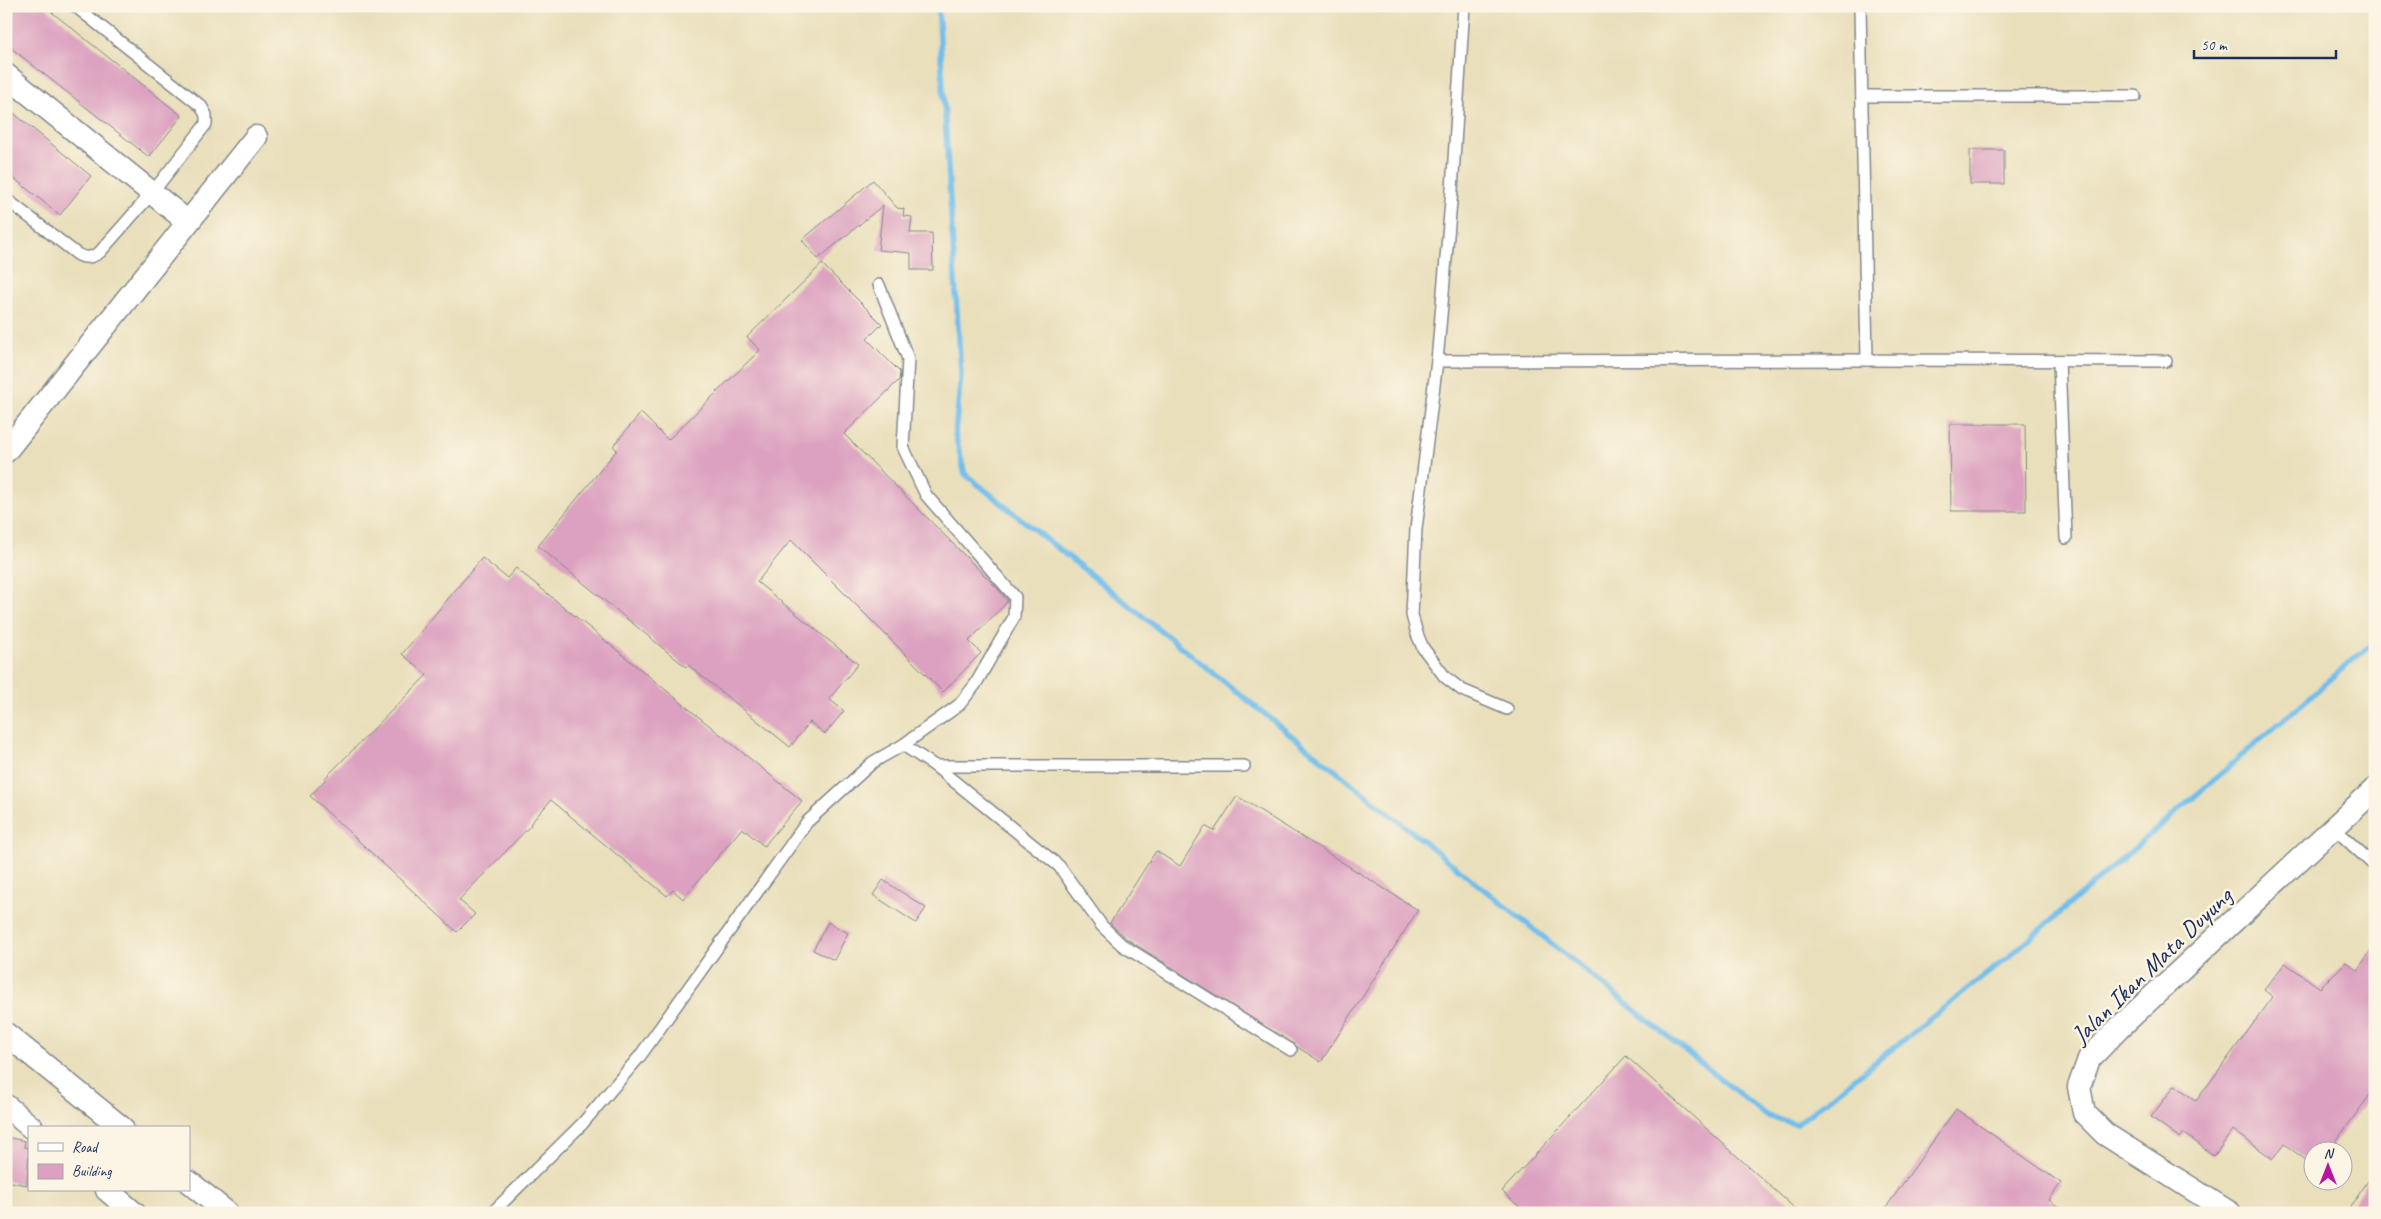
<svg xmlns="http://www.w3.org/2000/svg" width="2381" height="1219" viewBox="0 0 2381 1219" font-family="Caveat,sans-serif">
<rect width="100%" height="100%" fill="#fcf5e5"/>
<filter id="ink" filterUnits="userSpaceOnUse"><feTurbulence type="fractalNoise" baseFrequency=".02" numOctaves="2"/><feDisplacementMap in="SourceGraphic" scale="10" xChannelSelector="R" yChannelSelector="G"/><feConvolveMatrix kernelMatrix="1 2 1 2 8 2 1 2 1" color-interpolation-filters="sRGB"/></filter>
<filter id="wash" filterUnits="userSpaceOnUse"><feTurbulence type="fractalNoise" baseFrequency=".0096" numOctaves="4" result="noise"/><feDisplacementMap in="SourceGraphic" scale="20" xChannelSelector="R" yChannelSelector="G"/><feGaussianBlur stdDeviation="1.12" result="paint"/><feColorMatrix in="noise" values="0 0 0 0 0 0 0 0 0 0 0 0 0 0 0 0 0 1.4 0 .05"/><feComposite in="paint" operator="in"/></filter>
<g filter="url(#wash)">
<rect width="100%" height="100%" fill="#e9dfbb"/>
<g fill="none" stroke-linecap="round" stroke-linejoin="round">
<polyline stroke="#71beeb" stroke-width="5.5" points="938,6 961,375 955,434 965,474 1767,1116 1797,1124 2007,958 2375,641"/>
</g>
<g id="blocks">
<g fill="#dca1c0">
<polygon points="6,6 44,6 182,116 149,157 6,44"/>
<polygon points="6,107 91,176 60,215 6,172"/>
<rect x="1970" y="150" width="34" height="34"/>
<polygon points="873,180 897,208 904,209 903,216 912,217 910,233 932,233 933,270 911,270 911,253 878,250 883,205 818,259 802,240"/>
<polygon points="822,264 882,324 867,339 900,372 899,380 844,434 997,588 1007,600 1007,602 969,641 981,653 943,692 791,540 757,582 858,664 829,699 844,711 825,734 810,722 790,747 688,665 686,667 538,546 617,450 613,446 641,413 668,440 760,350 747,337"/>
<polygon points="1950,424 2025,424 2026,511 1951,511"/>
<polygon points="482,558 507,578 516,568 802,801 764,846 742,828 683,899 673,890 667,896 551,800 530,824 531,825 459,900 475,914 457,932 310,796 325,780 324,779 427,675 402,654"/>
<polygon points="1237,796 1418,910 1321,1062 1127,939 1110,923 1156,851 1180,866 1205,826 1214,831"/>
<polygon points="883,880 926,908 916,923 873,895"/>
<polygon points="828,922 848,933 834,960 813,950"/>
<polygon points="2375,945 2375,1088 2328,1152 2314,1152 2314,1166 2284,1144 2273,1159 2233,1130 2214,1156 2184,1133 2180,1138 2151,1117 2175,1085 2196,1101 2273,997 2264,990 2285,963 2320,988 2346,962 2357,970"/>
<polygon points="1626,1056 1800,1213 1526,1213 1502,1191"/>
<polygon points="1956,1109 2061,1183 2049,1200 2067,1213 1882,1213"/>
<polygon points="6,1137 25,1141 24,1147 29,1148 27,1185 6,1181"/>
<polygon points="2375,1171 2375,1213 2346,1213"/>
</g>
</g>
</g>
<g filter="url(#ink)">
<use href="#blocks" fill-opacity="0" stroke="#82878c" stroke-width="1"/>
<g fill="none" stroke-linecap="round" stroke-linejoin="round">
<g stroke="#82878c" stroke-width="14">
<g id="lane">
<polyline points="1464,6 1452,190 1437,361 1867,360"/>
<polyline points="1860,6 1867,360 2166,361"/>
<polyline points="1862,96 2135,96"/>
<path d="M 6,199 L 77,254 C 85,259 92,258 100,252 L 152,193 L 206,124 L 206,115 L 201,106 L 75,6"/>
<polyline points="1437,361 1416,529 1412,615 1417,634 1423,648 1445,677 1462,690 1507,709"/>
<polyline points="2059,361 2066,538"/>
<polyline points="903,745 935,766 1059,866 1102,926 1122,945 1291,1050"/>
<polyline points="935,766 1244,766"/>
<polyline points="2334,828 2375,866"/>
<polyline points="492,1213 582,1124 640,1056 807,822 873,762 903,745 959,705 975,685 1014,617 1015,597 926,495 903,447 908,359 879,285"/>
</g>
</g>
<g stroke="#82878c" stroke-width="25">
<g id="street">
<polyline points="6,75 188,222"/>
<polyline points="6,451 256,137"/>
<polyline points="6,1034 122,1128"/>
<polyline points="6,1106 32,1128"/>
<polyline points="189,1182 227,1213"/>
<polyline points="107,1190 134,1213"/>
<polyline points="2230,1213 2105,1134 2084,1113 2079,1087 2089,1059 2121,1026 2375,789"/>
</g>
</g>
<use href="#lane" stroke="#fff" stroke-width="11"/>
<use href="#street" stroke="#fff" stroke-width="22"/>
</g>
</g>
<g text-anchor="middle" stroke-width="5" stroke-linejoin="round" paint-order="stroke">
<g font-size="25" fill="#1b2f5e" stroke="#fcf5e5">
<text transform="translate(2151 965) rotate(-44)" y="9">Jalan Ikan Mata Duyung</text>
</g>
</g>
<rect width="2381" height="1219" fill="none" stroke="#fcf5e5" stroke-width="25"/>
<rect x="28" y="1126" width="162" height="65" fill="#fcf5e5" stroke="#a2a6af"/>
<rect x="38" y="1143" width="25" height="8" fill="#ffffff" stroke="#a2a6af"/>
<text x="72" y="1152" font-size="15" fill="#1b2f5e">Road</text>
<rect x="38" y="1164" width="25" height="15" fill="#dca1c0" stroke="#a2a6af"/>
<text x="72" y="1176" font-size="15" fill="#1b2f5e">Building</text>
<g transform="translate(2328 1166)"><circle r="24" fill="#fcf5e5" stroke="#a2a6af"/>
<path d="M0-4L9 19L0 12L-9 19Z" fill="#b5179e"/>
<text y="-8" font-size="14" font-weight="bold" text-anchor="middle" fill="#1b2f5e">N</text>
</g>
<path d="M2194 50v8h142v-8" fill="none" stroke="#1b2f5e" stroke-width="2.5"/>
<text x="2201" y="50" font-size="15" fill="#1b2f5e" stroke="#fcf5e5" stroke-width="4" paint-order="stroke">50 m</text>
</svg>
